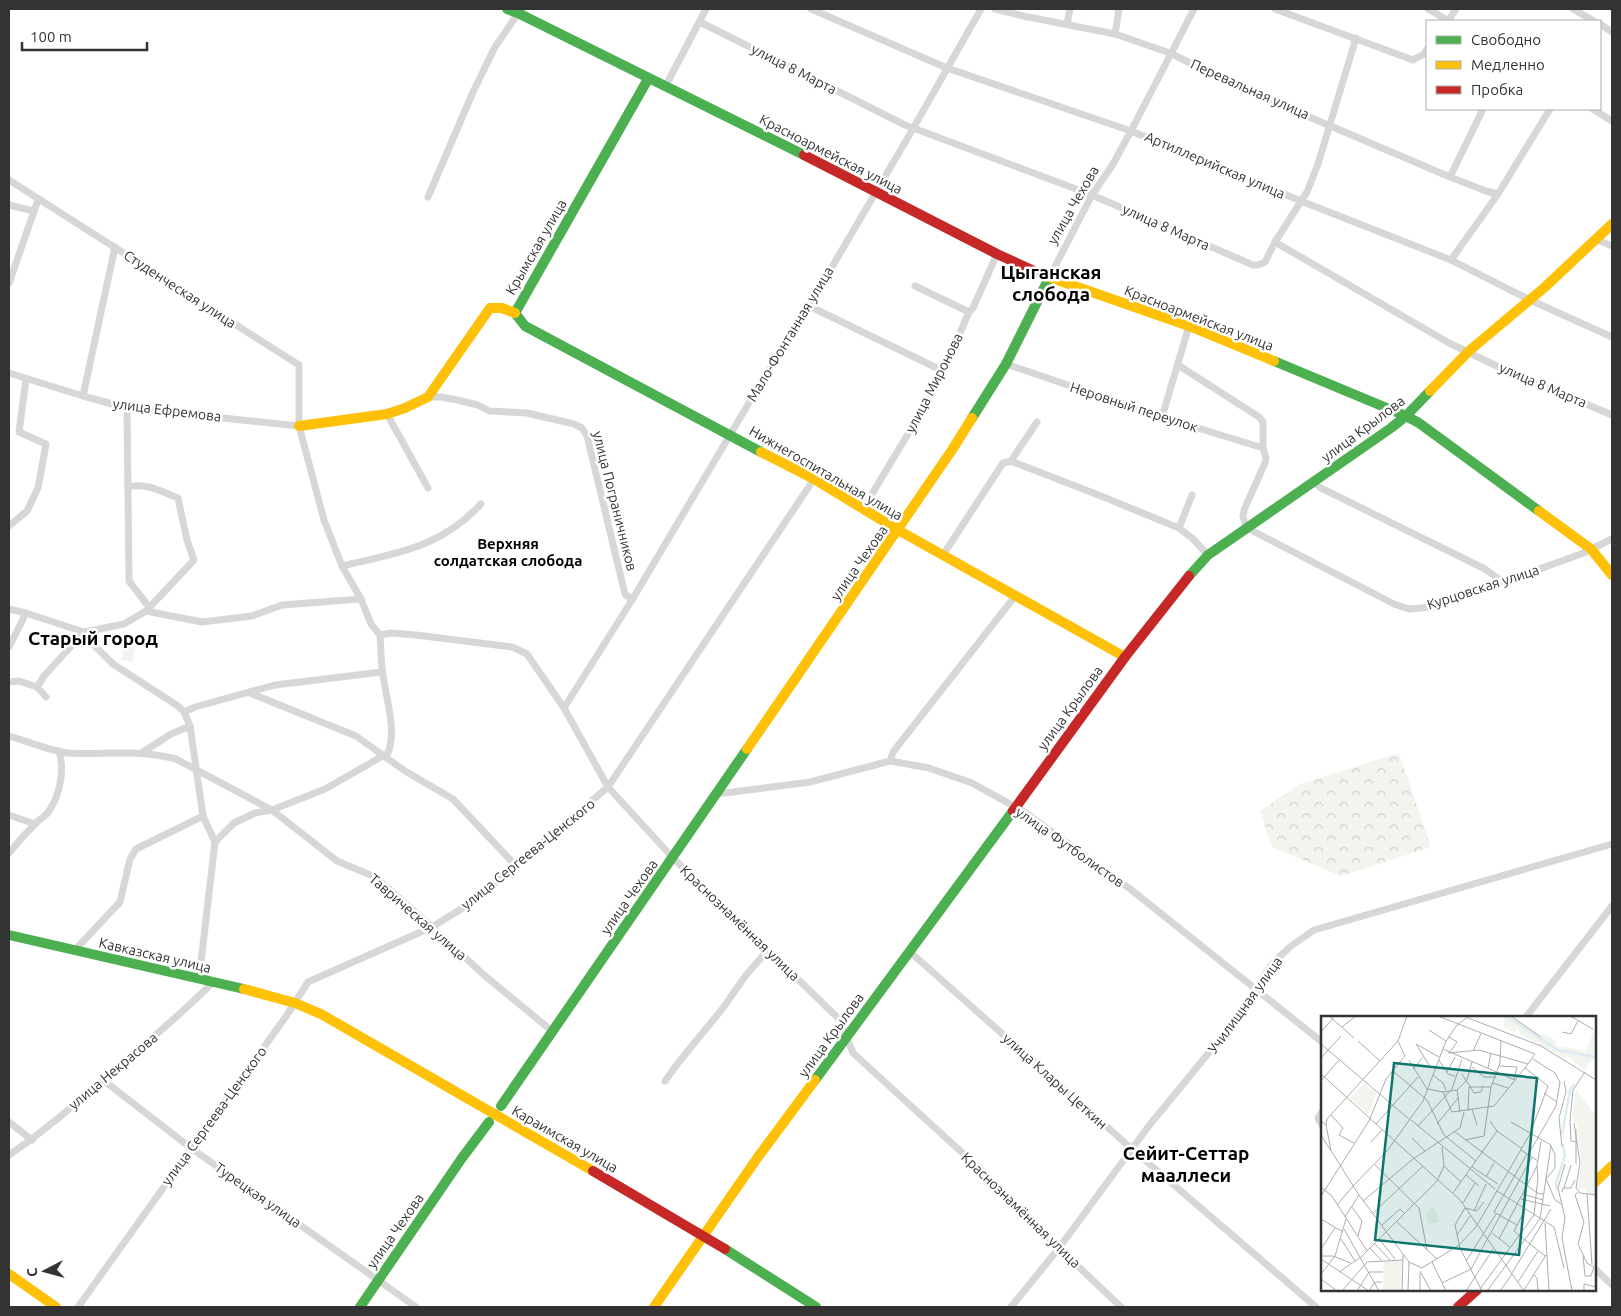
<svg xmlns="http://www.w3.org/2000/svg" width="1621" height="1316" viewBox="0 0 1621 1316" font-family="Ubuntu,sans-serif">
<defs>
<pattern id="park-crowns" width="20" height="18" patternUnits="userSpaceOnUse" patternTransform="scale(1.25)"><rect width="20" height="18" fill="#f1f5ed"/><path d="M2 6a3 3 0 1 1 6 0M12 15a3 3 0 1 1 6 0" fill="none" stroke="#cfd2cc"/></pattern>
</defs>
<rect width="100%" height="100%" fill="#fff"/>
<polygon fill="url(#park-crowns)" points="1399,753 1431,847 1341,876 1272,847 1260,811 1300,784"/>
<polygon fill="#f1f5ed" points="124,638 136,640 133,662 121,660"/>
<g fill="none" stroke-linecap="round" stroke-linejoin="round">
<g stroke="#d7d7d7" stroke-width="7">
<polyline points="811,9 947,68 1131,131 1301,201 1451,260 1530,300 1612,337"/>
<polyline points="995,9 1023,16 1115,34 1170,53 1237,86 1450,177 1486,191 1498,194"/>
<polyline points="1275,9 1413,60 1424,54 1427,49"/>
<polyline points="1428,9 1449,21"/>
<polyline points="1573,9 1594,21"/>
<polyline points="1448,21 1456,9"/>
<polyline points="700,22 905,125 1092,195 1253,265 1258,265 1265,262 1275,242 1307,192 1318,164 1356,38"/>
<polyline points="1067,24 1070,9"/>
<polyline points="1600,24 1612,32"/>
<polyline points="1115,34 1119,9"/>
<polyline points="665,87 706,9"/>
<polyline points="1593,109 1612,121"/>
<polyline points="1450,177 1483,109"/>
<polyline points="9,180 299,365 299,426 324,520 342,566 361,599 371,624 380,635"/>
<polyline points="428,197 473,92 495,47 521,9"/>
<polyline points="9,205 34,211"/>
<polyline points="1596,239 1612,246"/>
<polyline points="1275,242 1449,343 1503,369 1612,415"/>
<polyline points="1451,260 1498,194 1550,109"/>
<polyline points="1049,278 1092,195 1113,164 1131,131 1194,9"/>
<polyline points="9,283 38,200"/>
<polyline points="915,286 969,312"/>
<polyline points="809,306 943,371"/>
<polyline points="1006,364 1162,417 1263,448"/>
<polyline points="1178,365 1259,417 1263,422 1263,448 1266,458 1265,463 1244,510 1243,517 1247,528 1394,604 1409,609 1433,607 1581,554 1612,539"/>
<polyline points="9,373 83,396 127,408 299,426"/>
<polyline points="83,396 115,247"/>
<polyline points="428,397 441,397 457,400 478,405 489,411 527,413 574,424 582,428 587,436 625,594 632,600"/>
<polyline points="127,408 129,581 149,607"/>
<polyline points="387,414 428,488"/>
<polyline points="1162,417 1189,326"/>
<polyline points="1011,461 1101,496 1179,528 1192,538 1208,555"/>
<polyline points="1313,482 1321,488 1485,569 1503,582"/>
<path d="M 864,508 C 890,462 919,419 943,372 C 953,352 960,332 969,312 L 973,308 L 997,254"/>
<polyline points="9,526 27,511 38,488 46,444 19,432 26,379"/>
<polyline points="1179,528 1192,495"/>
<polyline points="943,555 1003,463 1011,461 1037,422"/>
<path d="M 342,566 C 397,553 440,548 481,504"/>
<polyline points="9,609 26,613 84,632 93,644 113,664 178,706 184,712 190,726 203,816 215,842 199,979"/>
<polyline points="146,611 202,622 252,616 282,605 361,599"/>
<polyline points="380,635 391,633 416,635 512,647 527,654 564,708 608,787 673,858 839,1019 853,1053 979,1168 1019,1210 1121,1307"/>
<polyline points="9,647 26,613"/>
<polyline points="9,682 19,681 37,687 46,697"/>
<path d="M 37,687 L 44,676 L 84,632 L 124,624 L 146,611 L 194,560 L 187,540 L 178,498 C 163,492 145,482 128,487"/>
<polyline points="250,693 356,736 405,771 453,799 516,866"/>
<polyline points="564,708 632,600 759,386 808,308 914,127 981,9"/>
<polyline points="184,712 195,707 275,685 382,672"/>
<path d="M 9,736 C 27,741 50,751 68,753 C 106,755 139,749 176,759 L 272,810 L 337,861 L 375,877 L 432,927 L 484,975 L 552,1031"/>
<polyline points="143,752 171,734 190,726"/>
<polyline points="890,761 893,752 1016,595"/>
<polyline points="717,794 810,782 890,761 929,768 972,783 1026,813 1129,888 1322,1042"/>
<polyline points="9,815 35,824"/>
<path d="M 215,842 L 234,823 L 255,813 L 272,810 L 325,789 L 388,753 C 397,729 386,699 383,675 C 381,662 381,649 380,635"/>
<path d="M 9,853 C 17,843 26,833 35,824 C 40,819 46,816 49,811 C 60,795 65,769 59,751"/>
<polyline points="75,950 120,902 130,859 136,849 203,816"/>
<polyline points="909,951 1132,1149 1316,1307"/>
<polyline points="1526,1017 1612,906"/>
<polyline points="103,1080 191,1148 416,1307"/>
<polyline points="665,1081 678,1063 723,1008 746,975 768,950"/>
<polyline points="1322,1112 1318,1118 1322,1125"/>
<polyline points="9,1122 32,1140"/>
<path d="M 9,1155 C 48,1129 83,1097 119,1066 C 151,1039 184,1012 213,982"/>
<polyline points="1595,1269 1612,1285"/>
<polyline points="78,1307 287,1015 308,982 432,927 474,901 608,787 814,479"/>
<polyline points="1011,1307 1059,1248 1148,1127 1252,1000 1260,982 1272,964 1291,946 1314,930 1612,844"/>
</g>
<g stroke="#4caf50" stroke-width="10">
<polyline points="507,9 518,13 804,155"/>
<polyline points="515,313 525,326 761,452"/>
<polyline points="515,313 648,79"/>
<polyline points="1274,361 1406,416 1419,423 1539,511"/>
<polyline points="972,418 1006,364 1049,278"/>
<polyline points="1189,576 1208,555 1391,428 1406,416 1430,391"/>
<polyline points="9,935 244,989"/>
<polyline points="815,1080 1013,811"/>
<polyline points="501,1106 747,749"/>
<polyline points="725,1249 816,1307"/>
<polyline points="360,1307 462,1158 489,1122"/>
</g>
<g stroke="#ffc107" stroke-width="10">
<polyline points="1043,275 1189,326 1274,361"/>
<polyline points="1430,391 1469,351 1545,287 1612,224"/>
<polyline points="299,426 387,414 405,408 428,397 490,308 502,308 515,313"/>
<polyline points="761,452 814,479 898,530 1125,657"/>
<polyline points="1539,511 1591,549 1612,575"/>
<polyline points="747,749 952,450 972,418"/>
<polyline points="244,989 295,1003 321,1014 593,1171"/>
<polyline points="1595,1182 1612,1166"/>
<polyline points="9,1274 56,1307"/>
<polyline points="654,1307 758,1157 815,1080"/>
</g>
<g stroke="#c62828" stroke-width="10">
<polyline points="804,155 997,254 1043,275"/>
<polyline points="1013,811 1125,657 1189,576"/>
<polyline points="593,1171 725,1249"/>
<polyline points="1458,1307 1477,1290"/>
</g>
</g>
<g text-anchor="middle" stroke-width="5" stroke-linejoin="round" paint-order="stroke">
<g font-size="14" fill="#333" stroke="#fff">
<text transform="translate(794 69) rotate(27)" y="5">улица 8 Марта</text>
<text transform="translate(1250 89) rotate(24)" y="5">Перевальная улица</text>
<text transform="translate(831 154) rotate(27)" y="5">Красноармейская улица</text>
<text transform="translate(1215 165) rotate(23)" y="5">Артиллерийская улица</text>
<text transform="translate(1073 205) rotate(-60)" y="5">улица Чехова</text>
<text transform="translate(1166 227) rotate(24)" y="5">улица 8 Марта</text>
<text transform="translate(536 247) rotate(-60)" y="5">Крымская улица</text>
<text transform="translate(180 289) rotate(33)" y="5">Студенческая улица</text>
<text transform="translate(1199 318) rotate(21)" y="5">Красноармейская улица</text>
<text transform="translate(790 334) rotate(-59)" y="5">Мало-Фонтанная улица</text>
<text transform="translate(934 383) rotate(-63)" y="5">улица Миронова</text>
<text transform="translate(1543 385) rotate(23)" y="5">улица 8 Марта</text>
<text transform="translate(1134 407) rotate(18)" y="5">Неровный переулок</text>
<text transform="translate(167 410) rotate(7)" y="5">улица Ефремова</text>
<text transform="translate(1363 429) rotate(-37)" y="5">улица Крылова</text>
<text transform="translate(826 473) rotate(30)" y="5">Нижнегоспитальная улица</text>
<text transform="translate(615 501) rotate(76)" y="5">улица Пограничников</text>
<text transform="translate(859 563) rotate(-55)" y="5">улица Чехова</text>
<text transform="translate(1483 587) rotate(-18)" y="5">Курцовская улица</text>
<text transform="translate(1070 708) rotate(-54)" y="5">улица Крылова</text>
<text transform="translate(1070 847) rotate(35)" y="5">улица Футболистов</text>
<text transform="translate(528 854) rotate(-39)" y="5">улица Сергеева-Ценского</text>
<text transform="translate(629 897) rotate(-55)" y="5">улица Чехова</text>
<text transform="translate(418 917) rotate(41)" y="5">Таврическая улица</text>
<text transform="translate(740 923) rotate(44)" y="5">Краснознамённая улица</text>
<text transform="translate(155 955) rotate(13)" y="5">Кавказская улица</text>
<text transform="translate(1245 1005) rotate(-54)" y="5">Училищная улица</text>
<text transform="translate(831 1035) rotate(-54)" y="5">улица Крылова</text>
<text transform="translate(113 1071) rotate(-40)" y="5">улица Некрасова</text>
<text transform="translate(1055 1081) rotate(42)" y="5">улица Клары Цеткин</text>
<text transform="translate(214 1116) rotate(-54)" y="5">улица Сергеева-Ценского</text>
<text transform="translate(565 1139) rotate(30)" y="5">Караимская улица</text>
<text transform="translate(258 1195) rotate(35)" y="5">Турецкая улица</text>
<text transform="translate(1021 1210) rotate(44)" y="5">Краснознамённая улица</text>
<text transform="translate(395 1231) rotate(-55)" y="5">улица Чехова</text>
</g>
<g font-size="15" font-weight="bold" fill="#000" stroke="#fff">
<text x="508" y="549">Верхняя<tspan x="508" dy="17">солдатская слобода</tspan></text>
</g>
<g font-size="19" font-weight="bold" fill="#000" stroke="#fff">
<text x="1051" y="279">Цыганская<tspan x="1051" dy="22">слобода</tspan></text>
<text x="93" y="645">Старый город</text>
<text x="1186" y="1160">Сейит-Сеттар<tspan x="1186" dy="22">мааллеси</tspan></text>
</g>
</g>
<g transform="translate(1321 1016)">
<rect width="275" height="275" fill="#fff"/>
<path d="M 255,73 L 275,100 L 275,180 L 266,177 L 265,172 L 257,173 L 260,147 L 256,108 L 251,104 Z" fill="#f1f5ed"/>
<path d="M 63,245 L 81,245 L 79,275 L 62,275 Z" fill="#f1f5ed"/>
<path d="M 179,0 L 189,0 L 220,21 L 222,18 L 229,20 L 236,27 L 235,30 L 265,35 L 275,10 L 275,44 L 271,44 L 263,54 L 246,40 L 244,42 L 199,18 L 197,12 L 194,16 L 183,12 L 183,3 ZM 43,67 L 56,77 L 47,98 L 29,82 ZM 113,190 L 118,206 L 107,208 L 105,198 Z" fill="#f1f5ed"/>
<path fill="none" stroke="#ddebf3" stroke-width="2.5" d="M 185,0 L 237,34 L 275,41M 241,119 L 249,74 L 253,68M 236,175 L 235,167 L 244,140 L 242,128"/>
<path fill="none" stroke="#adadad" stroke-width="1" d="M 8,0 L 33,22M 190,0 L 220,21M 249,0 L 272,13M 147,2 L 220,30 L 275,64M 21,11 L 35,0M 108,14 L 125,25M 0,16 L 14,0M 241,16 L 250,18 L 257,5M 128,21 L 136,26 L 129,36M 37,25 L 59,45M 0,28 L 88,103M 122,33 L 194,64M 152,35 L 160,18M 127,37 L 158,34 L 207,48M 0,42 L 20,20M 88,44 L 106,73M 118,44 L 127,58 L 134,60M 108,49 L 95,28 L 118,41M 179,50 L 196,51 L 193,63M 151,51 L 163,61 L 175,61M 167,52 L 170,37M 92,53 L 102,41M 72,55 L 106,84 L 123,119 L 155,145M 126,56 L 134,41M 0,58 L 139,184 L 203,275M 141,58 L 153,77 L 160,76 L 162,70M 112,59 L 122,67 L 125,74M 0,65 L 18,44M 172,67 L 187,72M 148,71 L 170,71M 107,73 L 122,76 L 136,74M 136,74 L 146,64 L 151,46M 136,74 L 139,96M 122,76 L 131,96 L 173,90 L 204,52M 223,77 L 236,86M 151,93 L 156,109M 147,95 L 148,71M 10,99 L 22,112 L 18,119 L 33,127M 90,104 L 174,173M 0,105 L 5,109 L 10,134M 169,105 L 176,115 L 200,132M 253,107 L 259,147 L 255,172 L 259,177 L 275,179M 55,108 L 97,61M 116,108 L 138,81M 5,109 L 6,103 L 77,25 L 86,0M 97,110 L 131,73 L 141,43M 255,113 L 255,148M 133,115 L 216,177 L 222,178M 0,119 L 38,179 L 88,246 L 101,252 L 138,229 L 155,211 L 209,118 L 227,70 L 204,52 L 214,38 L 117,0M 91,122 L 104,135M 144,124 L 163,120 L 170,71 L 179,47 L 180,25M 50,126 L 61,114M 257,126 L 250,125 L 249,105 L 252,74 L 264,56M 241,131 L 238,102 L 245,76 L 243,65M 200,134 L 217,145M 207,139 L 235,90 L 239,66 L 234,57 L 212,43M 244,148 L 237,172 L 244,202 L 241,222 L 251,275M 54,149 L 98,192 L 106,234M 123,150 L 140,166M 151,151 L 177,168M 145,159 L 158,170M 165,161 L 173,147M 225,163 L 234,152 L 234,139 L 230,130M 225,163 L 234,184 L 240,188M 32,170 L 66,135 L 102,85 L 125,25 L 136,9 L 148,0M 0,171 L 11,180 L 46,235M 243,172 L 250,149M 176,175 L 233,211 L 243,252M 241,176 L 242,172 L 250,172 L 254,164M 257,176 L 254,179 L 263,206 L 257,228 L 266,247 L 273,251M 132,177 L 176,115M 202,178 L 222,184M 266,178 L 271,248M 0,180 L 48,105 L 65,63 L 84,40 L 77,25M 200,183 L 229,190M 42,185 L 92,143 L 139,112 L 143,96M 142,187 L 154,167M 16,189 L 32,170M 31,191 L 41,205 L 37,220M 204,194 L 193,215 L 224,240M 153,195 L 165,168M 52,197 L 102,150M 24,201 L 38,179M 0,203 L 22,216M 76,206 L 116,243M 224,207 L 228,275M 61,209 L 79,193 L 84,198M 196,209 L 173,196 L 206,138M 23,213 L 58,275M 171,217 L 189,231M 136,219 L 149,200M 20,223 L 34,245M 58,223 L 74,243M 178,223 L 216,150 L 220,125M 53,227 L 69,244M 49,232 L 61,245M 0,233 L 14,212M 0,240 L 12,240 L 30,247M 262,240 L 264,260 L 270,260 L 273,251M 0,243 L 48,275M 145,245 L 175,198M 111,246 L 125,275M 99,255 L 110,275M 18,256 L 40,241 L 116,165 L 123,150 L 121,131M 191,257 L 230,193M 0,258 L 14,240 L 25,203M 213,259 L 216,262 L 217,275M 0,263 L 16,275M 197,266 L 217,235M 121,267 L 150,253 L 211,141M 159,273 L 213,199 L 217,161 L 216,150M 203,274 L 225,239M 21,275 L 46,246 L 82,244M 36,275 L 48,256 L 62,256M 48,275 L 54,266 L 61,266M 81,275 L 82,239M 87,275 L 88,246M 99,275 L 99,257M 145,275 L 172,233M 161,275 L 139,232 L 134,209 L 144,192 L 156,195 L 163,186M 166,275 L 219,203 L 230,129 L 190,106M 179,275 L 191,258M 263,275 L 263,268 L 275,271"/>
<path fill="#0f766e" fill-opacity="0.15" stroke="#0f766e" stroke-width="2.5" d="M 73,47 L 216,62 L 198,239 L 54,224 Z"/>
<rect width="275" height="275" fill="none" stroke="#333" stroke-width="2.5"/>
</g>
<rect width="1621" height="1316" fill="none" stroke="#333333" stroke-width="20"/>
<rect x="1426" y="20" width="175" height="90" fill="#ffffff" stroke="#adadad"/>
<rect x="1436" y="36" width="25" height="8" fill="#4caf50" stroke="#adadad"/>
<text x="1471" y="45" font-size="15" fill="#333333">Свободно</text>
<rect x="1436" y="61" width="25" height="8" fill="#ffc107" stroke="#adadad"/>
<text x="1471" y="70" font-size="15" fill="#333333">Медленно</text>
<rect x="1436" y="86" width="25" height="8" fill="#c62828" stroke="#adadad"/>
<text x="1471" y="95" font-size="15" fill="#333333">Пробка</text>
<g transform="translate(45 1271) rotate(264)" stroke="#ffffff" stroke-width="4" paint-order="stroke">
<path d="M0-4L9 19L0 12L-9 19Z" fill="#333333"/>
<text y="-8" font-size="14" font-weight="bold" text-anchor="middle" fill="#333333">С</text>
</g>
<path d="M22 42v8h125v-8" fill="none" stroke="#333333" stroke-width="2.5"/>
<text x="30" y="42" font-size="15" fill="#333333" stroke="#ffffff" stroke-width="4" paint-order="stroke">100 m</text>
</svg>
